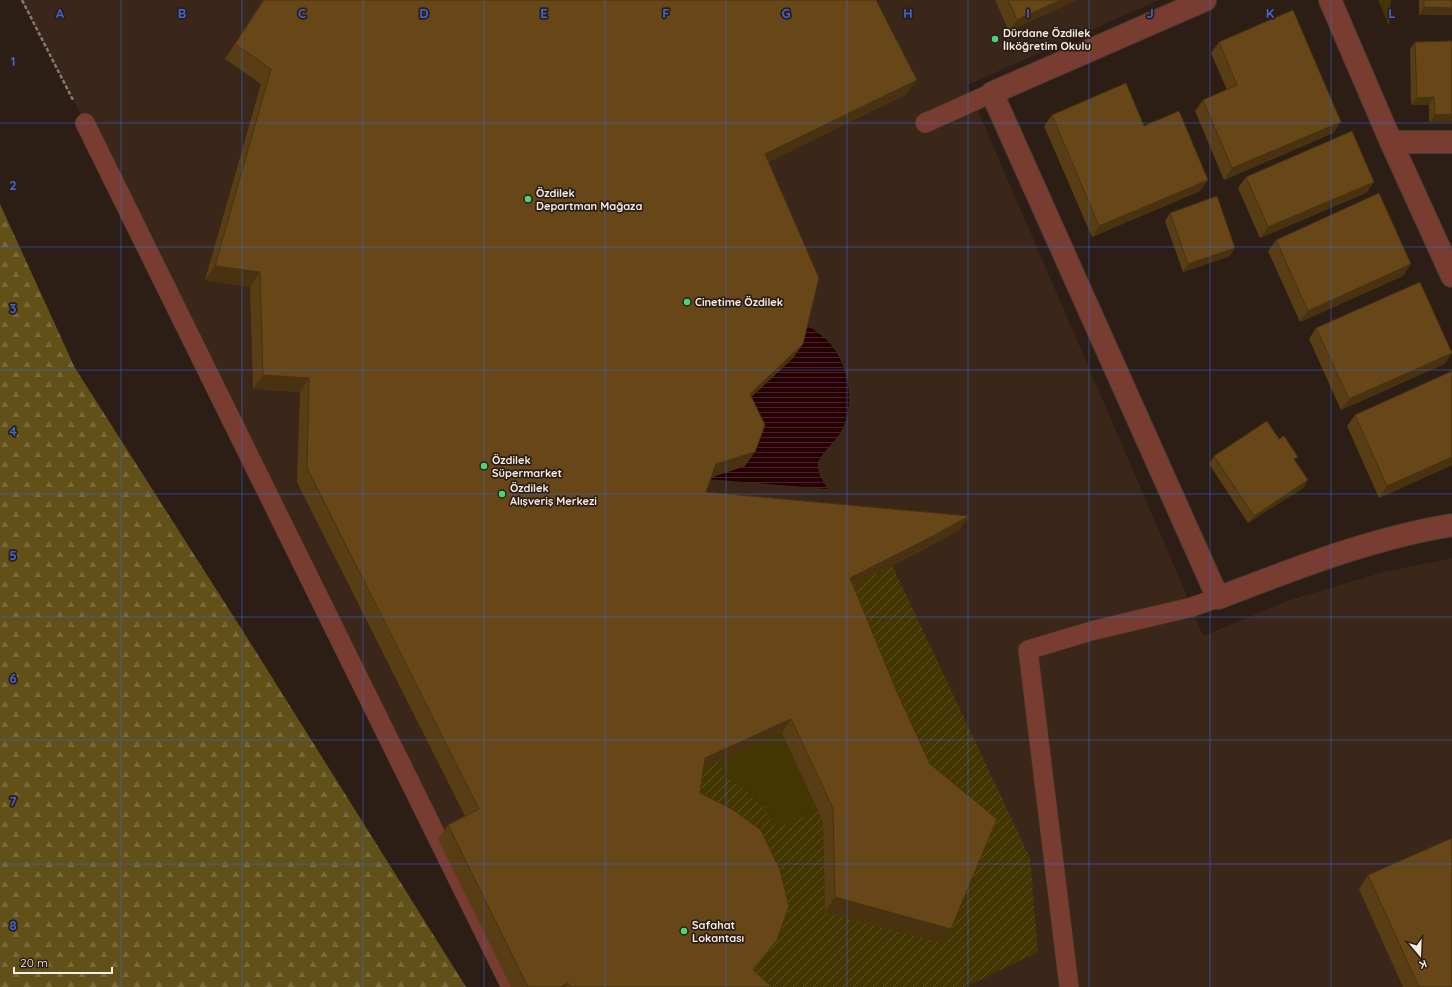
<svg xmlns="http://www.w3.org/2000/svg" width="1452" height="987" viewBox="0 0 1452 987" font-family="Quicksand,sans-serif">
<defs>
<pattern id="forest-firs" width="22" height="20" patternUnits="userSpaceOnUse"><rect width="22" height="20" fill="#615119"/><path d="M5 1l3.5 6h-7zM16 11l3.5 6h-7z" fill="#786a3a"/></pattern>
<pattern id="garden-furrows" width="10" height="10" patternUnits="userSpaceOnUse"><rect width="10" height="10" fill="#443603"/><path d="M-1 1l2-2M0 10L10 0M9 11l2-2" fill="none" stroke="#605328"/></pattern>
<pattern id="water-rules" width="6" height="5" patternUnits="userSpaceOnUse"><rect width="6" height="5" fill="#260004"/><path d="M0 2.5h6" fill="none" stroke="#462529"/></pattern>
</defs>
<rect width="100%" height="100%" fill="#2c1e15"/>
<polygon fill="#3a271a" points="22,0 1159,0 967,85 1184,589 1203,636 1290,600 1384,572 1452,558 1452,987 511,987 85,123"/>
<polygon fill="url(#forest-firs)" points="0,204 75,368 258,655 466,987 0,987"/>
<g fill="#443603">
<polygon points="1378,0 1391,0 1389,26"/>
<polygon points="782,733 818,811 777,829 763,806 744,788 722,774 722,759"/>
</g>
<polygon fill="url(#garden-furrows)" points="892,565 1030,858 1038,952 965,987 746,987 690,807 695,772 722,759 722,774 744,788 763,806 777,828 818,811 823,822 825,912 920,778 840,592"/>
<path fill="url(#water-rules)" d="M 802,322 C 814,330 828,338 835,350 C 850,373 855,408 840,433 C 834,443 823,451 818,462 C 817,473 822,480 828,489 L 707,479 L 740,408 Z"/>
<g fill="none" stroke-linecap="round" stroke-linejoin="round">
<g stroke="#483b32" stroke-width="20">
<g id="service">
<polyline points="85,123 511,987"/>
<polyline points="925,123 992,93"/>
<polyline points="1069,987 1028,650 1091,631 1192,607 1218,598"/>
</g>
</g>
<g stroke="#483b32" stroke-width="24">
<g id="minor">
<path d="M 1205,0 L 992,93 L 1218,598 C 1294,569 1371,538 1452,525"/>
<polyline points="1330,0 1391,142 1452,276"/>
<polyline points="1391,142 1452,142"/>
</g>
</g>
<polyline stroke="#857871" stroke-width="2.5" stroke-dasharray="4 2" stroke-linecap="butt" points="22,0 73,100"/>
<use href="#service" stroke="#783d30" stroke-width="19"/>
<use href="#minor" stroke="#783d30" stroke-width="22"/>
</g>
<g fill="#593d14">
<polygon points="263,0 876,0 907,94 768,162 803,344 793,358 751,397 745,466 712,477 706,492 969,516 959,530 923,550 853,585 941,943 825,912 823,822 782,733 703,768 700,793 767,954 754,971 772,987 511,987 438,839 448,825 465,816 297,482 300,392 253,389 250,287 205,280 261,84 225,59"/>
<polygon points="995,0 1077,0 1009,31"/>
<rect x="1419" y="0" width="33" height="15"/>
<polygon points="1219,42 1333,133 1224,180 1195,111 1203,100 1227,90 1211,53"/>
<polygon points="1415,42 1452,122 1429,122 1429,105 1411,105 1410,49"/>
<polygon points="1052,115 1144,126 1200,191 1092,237 1044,126"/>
<polygon points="1246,177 1374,182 1366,193 1260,238 1238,188"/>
<polygon points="1170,213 1230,256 1183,272 1165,221"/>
<polygon points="1276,240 1403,276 1300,322 1268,251"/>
<polygon points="1316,328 1452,353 1444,364 1341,410 1309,339"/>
<polygon points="1355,415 1452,465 1379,498 1347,426"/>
<polygon points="1279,439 1295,461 1303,488 1248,523 1209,464 1214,456"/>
<polygon points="1368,875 1452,987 1403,987 1359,889"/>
</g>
<g fill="#483210">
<polygon points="1060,0 1077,0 1009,31 1017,20"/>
<polygon points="1424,7 1452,8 1452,15 1419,15"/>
<polygon points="917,80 907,94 755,169 765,154"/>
<polygon points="1434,97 1429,105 1411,105 1417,98"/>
<polygon points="1452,114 1452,122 1429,122 1435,115"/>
<polygon points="1341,122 1333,133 1224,180 1232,168"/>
<polygon points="1208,180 1200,191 1092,237 1099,226"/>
<polygon points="1374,182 1366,193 1260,238 1268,227"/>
<polygon points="1235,248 1230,256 1183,272 1188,264"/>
<polygon points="1411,264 1403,276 1300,322 1308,311"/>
<polygon points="215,266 260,272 250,287 205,280"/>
<polygon points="803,344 793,358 740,408 750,394"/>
<polygon points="1452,353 1444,364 1341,410 1349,399"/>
<polygon points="263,375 309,378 300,392 253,389"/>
<polygon points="755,452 745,466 707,479 716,464"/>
<polygon points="1452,457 1452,465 1379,498 1387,486"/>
<polygon points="1308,480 1303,488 1248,523 1254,516"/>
<polygon points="969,516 959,530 923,550 840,592 850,578"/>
<polygon points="791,719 782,733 695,772 705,758"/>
<polygon points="835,897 951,929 941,943 825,912"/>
<polygon points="777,940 767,954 743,984 753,970"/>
<polygon points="568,983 566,987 561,987"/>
</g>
<g fill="#674717" stroke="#483210">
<polygon points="264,0 876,0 917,80 765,154 819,278 803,344 750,394 765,425 755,452 716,464 706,492 969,516 933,536 850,578 897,692 930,764 997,819 951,929 835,897 833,808 791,719 705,758 700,793 732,809 761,830 780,870 789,906 777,940 753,970 772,987 571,987 568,983 561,987 528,987 448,825 479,809 307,468 309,378 263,375 260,272 215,266 271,69 235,44"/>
<polygon points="1008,0 1060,0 1017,20"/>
<polygon points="1424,0 1452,0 1452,8 1424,7"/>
<polygon points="1293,10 1341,122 1232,168 1203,100 1237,85 1219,42"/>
<polygon points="1452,41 1452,114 1435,115 1434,97 1417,98 1415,42"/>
<polygon points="1126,83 1144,126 1179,111 1208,180 1099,226 1052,115"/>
<polygon points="1352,131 1374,182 1268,227 1246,177"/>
<polygon points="1379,193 1411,264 1308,311 1276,240"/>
<polygon points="1217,196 1235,248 1188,264 1170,213"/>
<polygon points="1420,282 1452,353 1349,399 1316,328"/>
<polygon points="1452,371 1452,457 1387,486 1355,415"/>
<polygon points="1267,421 1279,439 1284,436 1298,457 1294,459 1308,480 1254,516 1214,456"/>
<polygon points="1452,838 1452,987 1419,987 1368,875"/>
</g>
<path fill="none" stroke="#3e66da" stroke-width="1" stroke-opacity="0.55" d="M 121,0 L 121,987M 242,0 L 242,987M 363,0 L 363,987M 484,0 L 484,987M 605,0 L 605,987M 726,0 L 726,987M 847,0 L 847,987M 968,0 L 968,987M 1089,0 L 1089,987M 1210,0 L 1210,987M 1331,0 L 1331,987M 0,123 L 1452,123M 0,247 L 1452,247M 0,370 L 1452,370M 0,494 L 1452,494M 0,617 L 1452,617M 0,740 L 1452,740M 0,864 L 1452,864"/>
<g fill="#45d77a" stroke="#2c1e15" stroke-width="1.5">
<circle cx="995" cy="39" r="4"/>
<circle cx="528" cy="199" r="4"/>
<circle cx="687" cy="302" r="4"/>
<circle cx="484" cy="466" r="4"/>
<circle cx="502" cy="494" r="4"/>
<circle cx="684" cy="931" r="4"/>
</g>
<g text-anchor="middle" stroke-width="3.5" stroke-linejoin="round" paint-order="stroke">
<g font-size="11" font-weight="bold" fill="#f6ece6" stroke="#2c1e15" text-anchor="start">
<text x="1003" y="37">Dürdane Özdilek<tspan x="1003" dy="13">İlköğretim Okulu</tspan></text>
<text x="536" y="197">Özdilek<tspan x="536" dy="13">Departman Mağaza</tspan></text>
<text x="695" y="306">Cinetime Özdilek</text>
<text x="492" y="464">Özdilek<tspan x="492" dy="13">Süpermarket</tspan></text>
<text x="510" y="492">Özdilek<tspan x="510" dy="13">Alışveriş Merkezi</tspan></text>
<text x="692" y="929">Safahat<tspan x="692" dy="13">Lokantası</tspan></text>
</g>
</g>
<g font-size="13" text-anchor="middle" font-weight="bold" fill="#3e66da" stroke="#2c1e15" stroke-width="3.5" stroke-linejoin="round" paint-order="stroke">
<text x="60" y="18">A</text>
<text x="182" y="18">B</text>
<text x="302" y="18">C</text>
<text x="424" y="18">D</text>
<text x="544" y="18">E</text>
<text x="666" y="18">F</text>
<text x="786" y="18">G</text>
<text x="908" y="18">H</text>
<text x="1028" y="18">I</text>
<text x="1150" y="18">J</text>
<text x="1270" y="18">K</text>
<text x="1392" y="18">L</text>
<text x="13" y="66">1</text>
<text x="13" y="190">2</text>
<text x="13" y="313">3</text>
<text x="13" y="436">4</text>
<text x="13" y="560">5</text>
<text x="13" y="683">6</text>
<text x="13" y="806">7</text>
<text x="13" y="930">8</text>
</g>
<g transform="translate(1420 955) rotate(161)" stroke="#2c1e15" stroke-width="3" paint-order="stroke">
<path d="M0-3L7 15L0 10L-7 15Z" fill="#f6ece6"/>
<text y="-6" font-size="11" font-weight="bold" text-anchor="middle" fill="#f6ece6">K</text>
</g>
<path d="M14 967v6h98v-6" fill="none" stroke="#f6ece6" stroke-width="2"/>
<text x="20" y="967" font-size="12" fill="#f6ece6" stroke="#2c1e15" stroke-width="3" paint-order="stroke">20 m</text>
</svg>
